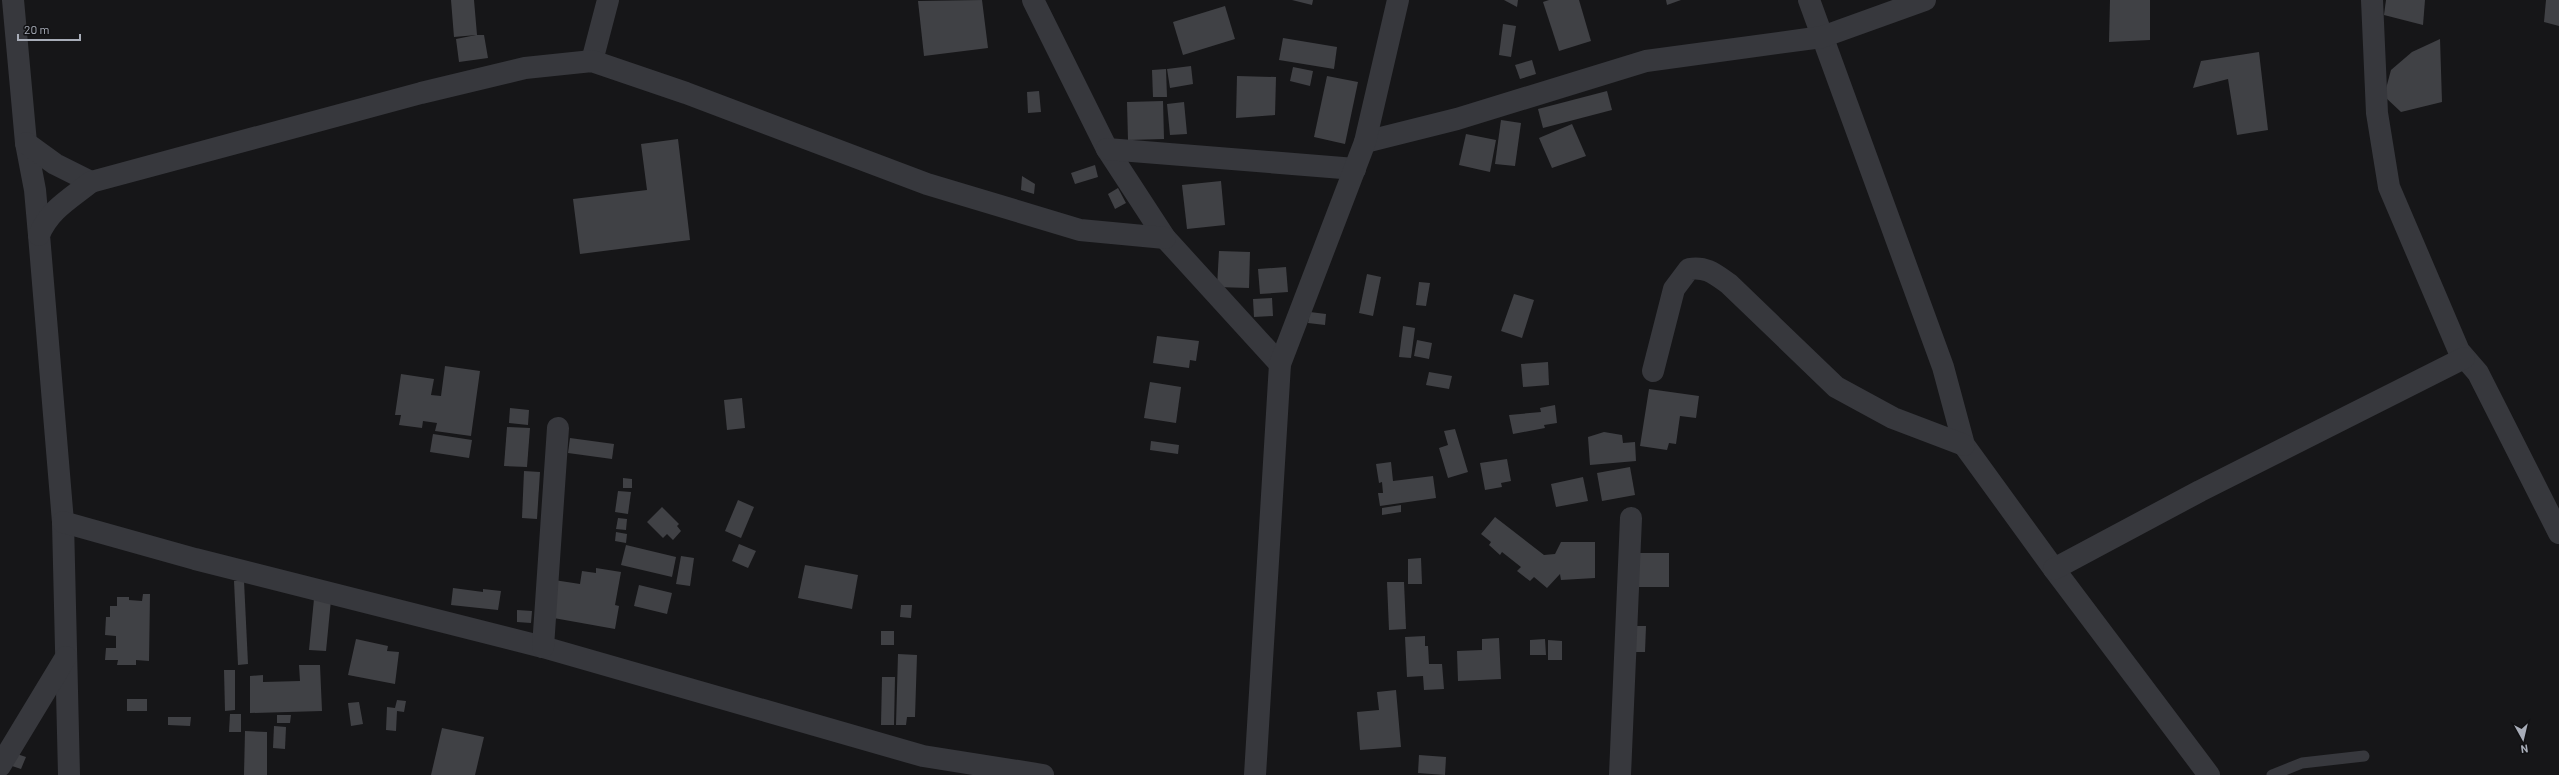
<svg xmlns="http://www.w3.org/2000/svg" width="2559" height="775" viewBox="0 0 2559 775" font-family="Barlow,sans-serif">
<rect width="100%" height="100%" fill="#161618"/>
<g fill="#404145">
<polygon points="451,0 474,0 477,35 484,35 488,58 459,62 456,39 476,35 454,37"/>
<polygon points="982,0 988,48 924,56 918,1"/>
<polygon points="1292,0 1313,0 1312,5"/>
<polygon points="1504,0 1518,0 1517,7"/>
<polygon points="1549,0 1579,0 1591,41 1559,51 1543,2"/>
<polygon points="1666,0 1681,0 1667,5"/>
<polygon points="2110,0 2150,0 2150,40 2109,42"/>
<polygon points="2386,0 2425,0 2423,25 2384,15"/>
<polygon points="2546,0 2559,0 2559,26 2544,22"/>
<polygon points="1225,6 1235,39 1183,55 1173,22"/>
<polygon points="1503,24 1516,26 1511,57 1499,55"/>
<polygon points="1283,38 1337,47 1334,69 1279,60"/>
<polygon points="2440,39 2442,102 2401,112 2384,96 2391,70 2412,52"/>
<polygon points="2259,52 2268,130 2237,135 2228,79 2193,88 2201,61"/>
<polygon points="1532,60 1536,74 1520,79 1515,65"/>
<polygon points="1191,66 1193,84 1170,88 1167,69"/>
<polygon points="1293,67 1313,71 1310,86 1290,81"/>
<polygon points="1166,69 1167,97 1153,97 1152,70"/>
<polygon points="1237,76 1276,77 1275,115 1236,118"/>
<polygon points="1327,76 1358,82 1345,144 1314,137"/>
<polygon points="1039,91 1041,112 1028,113 1027,92"/>
<polygon points="1607,91 1612,110 1543,128 1538,109"/>
<polygon points="1163,101 1164,139 1128,140 1127,102"/>
<polygon points="1184,102 1187,134 1170,135 1167,104"/>
<polygon points="1501,120 1521,123 1515,166 1495,164"/>
<polygon points="1572,124 1586,156 1552,168 1539,138"/>
<polygon points="1466,134 1496,140 1490,172 1459,165"/>
<polygon points="678,139 690,240 580,254 573,199 647,190 641,144"/>
<polygon points="1095,165 1098,177 1075,184 1071,173"/>
<polygon points="1022,176 1035,184 1034,194 1021,190"/>
<polygon points="1221,181 1225,225 1187,229 1182,185"/>
<polygon points="1118,188 1126,203 1115,209 1108,194"/>
<polygon points="1219,251 1250,252 1249,288 1217,287"/>
<polygon points="1286,267 1288,292 1260,294 1258,269"/>
<polygon points="1367,274 1381,277 1373,316 1359,313"/>
<polygon points="1419,282 1430,283 1426,306 1416,305"/>
<polygon points="1514,294 1534,300 1522,338 1501,331"/>
<polygon points="1272,298 1273,316 1254,317 1253,299"/>
<polygon points="1310,312 1326,314 1325,325 1308,323"/>
<polygon points="1403,326 1415,328 1411,358 1399,357"/>
<polygon points="1157,336 1199,341 1196,361 1190,360 1189,368 1153,363"/>
<polygon points="1417,340 1432,343 1429,359 1414,356"/>
<polygon points="1548,362 1549,385 1523,387 1521,364"/>
<polygon points="445,366 480,371 471,436 435,431 437,423 423,421 422,428 399,425 401,415 395,415 401,374 434,379 431,395 441,396"/>
<polygon points="1429,372 1452,376 1449,389 1426,385"/>
<polygon points="1150,382 1181,387 1176,423 1144,418"/>
<polygon points="1649,389 1699,396 1696,418 1680,416 1676,444 1669,443 1667,450 1640,446"/>
<polygon points="742,398 745,428 727,430 724,400"/>
<polygon points="1555,405 1557,423 1544,425 1545,428 1513,434 1509,415 1541,412 1540,408"/>
<polygon points="510,408 529,410 528,425 509,423"/>
<polygon points="507,427 530,428 527,467 504,466"/>
<polygon points="1455,429 1468,472 1448,478 1439,448 1448,445 1444,431"/>
<polygon points="1604,432 1622,435 1623,443 1635,442 1636,461 1590,465 1588,437"/>
<polygon points="433,434 472,440 469,458 430,452"/>
<polygon points="570,438 614,444 612,459 568,453"/>
<polygon points="1151,441 1179,445 1178,454 1150,450"/>
<polygon points="1507,459 1511,481 1501,483 1502,487 1485,490 1480,463"/>
<polygon points="1391,462 1393,481 1433,476 1436,498 1380,506 1378,493 1383,493 1382,482 1379,483 1376,464"/>
<polygon points="1630,467 1635,495 1602,501 1597,473"/>
<polygon points="524,471 540,472 537,519 522,518"/>
<polygon points="1583,477 1588,501 1556,507 1551,484"/>
<polygon points="623,478 632,479 632,488 623,488"/>
<polygon points="618,491 631,492 628,514 615,512"/>
<polygon points="738,500 754,507 741,538 725,531"/>
<polygon points="1401,505 1401,512 1382,515 1382,508"/>
<polygon points="662,507 679,524 677,526 681,531 673,540 667,534 663,538 647,522"/>
<polygon points="1495,517 1544,555 1555,554 1561,542 1595,542 1595,578 1561,580 1560,574 1547,588 1534,577 1530,581 1517,571 1521,567 1502,552 1500,555 1489,545 1491,542 1481,534"/>
<polygon points="618,518 627,519 626,530 616,529"/>
<polygon points="616,532 627,534 626,543 615,541"/>
<polygon points="739,544 756,551 748,568 732,561"/>
<polygon points="626,545 676,557 672,577 621,565"/>
<rect x="1636" y="553" width="33" height="34"/>
<polygon points="681,556 694,558 690,586 676,584"/>
<polygon points="1421,558 1422,584 1408,584 1408,559"/>
<polygon points="805,565 858,575 852,609 798,598"/>
<polygon points="596,568 621,572 615,605 619,606 615,629 548,617 554,580 580,584 582,571 596,573"/>
<polygon points="234,581 244,581 248,664 238,665"/>
<polygon points="1387,582 1404,582 1406,629 1389,630"/>
<polygon points="639,585 672,593 667,614 634,606"/>
<polygon points="453,588 483,592 483,589 501,591 498,610 451,605"/>
<polygon points="143,594 150,594 149,661 136,660 136,665 117,665 118,660 105,660 106,648 116,648 116,636 105,635 106,617 110,617 110,606 117,606 117,597 129,597 129,600 142,601"/>
<polygon points="314,599 331,600 326,651 309,650"/>
<polygon points="901,605 912,605 911,618 900,617"/>
<polygon points="517,610 532,611 531,623 517,622"/>
<polygon points="1631,626 1646,626 1645,652 1631,652"/>
<rect x="881" y="631" width="13" height="14"/>
<polygon points="1425,636 1425,646 1428,646 1429,664 1442,664 1444,689 1424,690 1423,676 1407,677 1405,637"/>
<polygon points="1499,638 1501,679 1458,681 1457,651 1482,650 1482,639"/>
<polygon points="356,639 388,646 387,651 399,652 395,684 348,675"/>
<polygon points="1545,639 1546,655 1530,655 1530,640"/>
<polygon points="1548,640 1562,641 1562,660 1548,660"/>
<polygon points="898,654 917,655 915,717 907,717 906,725 896,725"/>
<polygon points="299,665 320,665 322,711 250,713 250,676 263,675 263,682 300,681"/>
<polygon points="224,670 235,670 235,710 225,711"/>
<polygon points="882,677 895,677 894,725 881,725"/>
<polygon points="1396,690 1401,747 1360,750 1357,712 1379,710 1377,692"/>
<rect x="127" y="699" width="20" height="12"/>
<polygon points="397,700 406,701 404,712 397,711 396,731 386,730 387,707 395,708"/>
<polygon points="359,702 363,724 351,726 348,703"/>
<polygon points="230,714 241,714 241,732 229,732"/>
<polygon points="277,715 291,715 290,723 277,723"/>
<polygon points="168,717 191,717 190,726 168,725"/>
<polygon points="274,726 286,727 285,749 273,748"/>
<polygon points="442,728 484,737 475,775 431,775"/>
<polygon points="245,731 267,732 267,775 244,775"/>
<polygon points="14,753 26,757 21,769 9,765"/>
<polygon points="1419,755 1446,757 1445,775 1418,773"/>
</g>
<g fill="none" stroke-linecap="round" stroke-linejoin="round">
<polyline stroke="#37383d" stroke-width="11" points="2272,775 2302,763 2364,756"/>
<g stroke="#37383d" stroke-width="22">
<polyline points="13,0 26,143 35,190 39,235 63,522 69,775"/>
<polyline points="1033,0 1107,149 1165,238 1280,364"/>
<polyline points="1809,0 1943,367 1964,445 2054,569 2209,775"/>
<polyline points="2372,0 2377,113 2389,187 2459,351 2478,373 2559,533"/>
<polyline points="592,61 608,0"/>
<polyline points="1365,142 1457,119 1646,61 1822,37 1925,0"/>
<polyline points="26,143 55,164 91,182"/>
<polyline points="1107,149 1355,169"/>
<path d="M 39,235 C 49,210 70,199 91,182 L 421,93 L 525,68 L 592,61 L 686,93 L 927,184 L 1080,230 L 1165,238"/>
<path d="M 1653,371 L 1674,289 L 1689,269 C 1706,266 1715,274 1729,284 L 1836,387 L 1893,418 L 1964,445"/>
<polyline points="63,522 195,559 543,647 923,756 1043,775"/>
<polyline points="2054,569 2200,491 2464,358"/>
<polyline points="543,647 558,428"/>
<polyline points="0,766 66,657"/>
<polyline points="1255,775 1280,364 1365,142 1398,0"/>
<polyline points="1620,775 1631,518"/>
</g>
</g>
<g transform="translate(2523 739) rotate(172)" stroke="#111113" stroke-width="3" paint-order="stroke">
<path d="M0-3L7 15L0 10L-7 15Z" fill="#a8adb8"/>
<text y="-6" font-size="11" font-weight="bold" text-anchor="middle" fill="#a8adb8">N</text>
</g>
<path d="M18 34v6h62v-6" fill="none" stroke="#a8adb8" stroke-width="2"/>
<text x="24" y="34" font-size="12" fill="#a8adb8" stroke="#111113" stroke-width="3" paint-order="stroke">20 m</text>
</svg>
